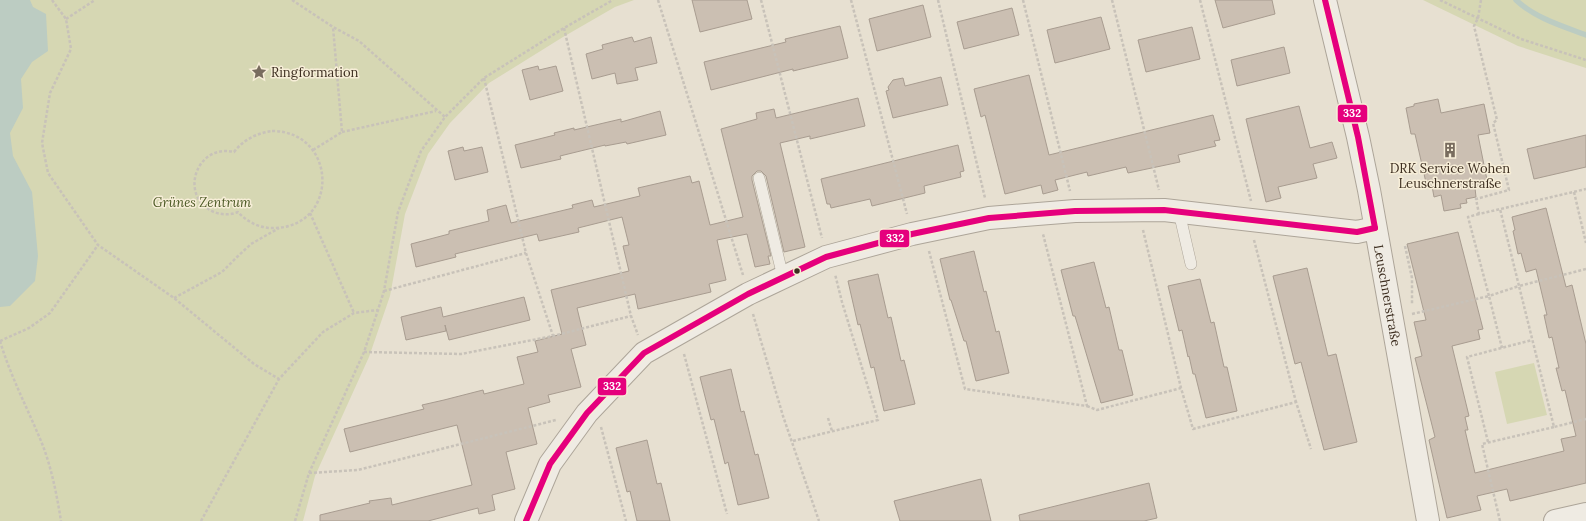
<svg xmlns="http://www.w3.org/2000/svg" width="1586" height="521" viewBox="0 0 1586 521" font-family="Lora,serif">
<rect width="100%" height="100%" fill="#e7e0d1"/>
<g fill="#d6d7b3">
<polygon points="0,0 634,0 615,7 563,37 489,83 450,123 428,154 405,214 390,296 369,357 315,476 303,521 0,521"/>
<polygon points="1423,0 1586,0 1586,68 1518,46"/>
<polygon points="1534,363 1547,415 1507,424 1495,372"/>
</g>
<polygon fill="#bcccc2" points="0,0 30,0 33,7 46,14 48,51 32,62 21,79 23,108 10,133 13,156 32,192 38,256 35,281 10,306 0,307"/>
<g fill="none" stroke-linecap="round" stroke-linejoin="round">
<path stroke="#bcccc2" stroke-width="5.5" d="M 1516,0 C 1535,18 1562,26 1586,35"/>
</g>
<g fill="#cbbfb2" stroke="#a89c90">
<polygon points="692,0 747,0 752,19 700,32"/>
<polygon points="1215,0 1272,0 1275,14 1223,28"/>
<polygon points="923,5 931,37 877,51 869,19"/>
<polygon points="1012,8 1019,35 964,49 957,22"/>
<polygon points="1101,17 1110,49 1055,63 1047,30"/>
<polygon points="840,26 848,58 793,71 793,69 711,90 704,62 786,42 785,39"/>
<polygon points="1192,27 1200,59 1146,72 1138,40"/>
<polygon points="632,37 634,42 651,37 657,63 635,68 638,80 617,84 615,73 592,79 586,54 603,49 602,45"/>
<polygon points="1284,47 1290,73 1237,86 1231,60"/>
<polygon points="538,66 539,70 556,66 563,91 530,100 522,70"/>
<polygon points="1029,75 1049,155 1213,115 1220,140 1214,141 1216,146 1178,155 1180,162 1128,173 1126,167 1088,176 1087,172 1055,180 1058,190 1043,194 1041,185 1005,194 985,115 981,117 974,89"/>
<polygon points="941,77 948,105 893,118 886,91 889,90 888,87 893,80 903,78 905,86"/>
<polygon points="858,98 865,126 810,139 810,136 780,143 805,247 784,252 766,176 761,171 757,171 752,176 752,180 771,256 768,256 770,264 755,267 747,234 717,240 726,280 709,284 711,292 638,309 635,294 577,308 586,345 571,349 581,387 548,395 550,402 528,408 537,444 506,452 515,489 492,495 495,510 479,514 478,508 428,521 320,521 320,515 370,503 369,501 391,498 392,505 472,485 457,425 350,452 344,429 424,409 422,405 444,400 483,390 484,394 524,384 517,357 538,352 535,341 562,334 551,290 629,271 623,246 629,245 622,217 578,228 579,232 539,241 537,234 455,254 456,257 416,267 411,244 449,234 449,231 489,221 487,210 506,205 511,223 573,208 572,205 592,200 594,207 640,196 638,188 690,176 692,183 699,181 710,225 743,217 721,129 757,119 756,113 774,109 776,118"/>
<polygon points="1438,99 1441,113 1484,104 1490,133 1478,135 1488,185 1475,188 1476,197 1466,199 1467,203 1460,204 1461,208 1444,211 1441,195 1434,197 1432,186 1427,187 1415,134 1411,134 1406,108 1414,106 1414,104"/>
<polygon points="1299,106 1310,148 1332,142 1337,158 1313,164 1317,178 1278,187 1281,198 1266,202 1246,119"/>
<polygon points="660,111 666,135 627,144 626,142 605,146 605,145 560,156 561,159 521,168 515,145 555,135 554,133 574,128 574,130 621,119 621,122"/>
<polygon points="1586,135 1586,167 1534,179 1527,149"/>
<polygon points="958,145 964,171 960,172 961,177 924,186 925,193 872,206 870,199 831,208 830,204 827,204 821,179"/>
<polygon points="463,147 464,151 482,147 488,172 455,180 448,151"/>
<polygon points="1546,208 1566,287 1572,285 1586,344 1586,483 1510,501 1507,489 1477,496 1481,510 1447,518 1429,440 1435,437 1415,358 1422,356 1414,322 1426,320 1407,244 1458,232 1483,329 1478,330 1480,339 1452,346 1469,416 1465,417 1468,430 1465,430 1475,473 1564,451 1561,439 1576,436 1565,390 1562,391 1556,368 1559,368 1552,337 1549,338 1544,315 1547,315 1536,269 1526,272 1521,253 1518,254 1513,231 1515,230 1512,217"/>
<polygon points="974,251 984,292 986,291 996,332 999,331 1009,373 976,381 966,341 964,341 951,300 950,300 940,259"/>
<polygon points="1094,262 1106,308 1109,307 1119,350 1122,350 1133,395 1101,403 1075,316 1073,316 1061,270"/>
<polygon points="1307,268 1328,356 1336,354 1357,442 1324,450 1301,362 1295,364 1273,276"/>
<polygon points="878,274 888,318 891,317 901,361 904,360 915,404 884,411 874,367 871,368 860,324 858,325 848,281"/>
<polygon points="1200,279 1211,323 1214,322 1224,367 1227,367 1237,411 1206,418 1195,374 1193,374 1189,356 1188,357 1182,330 1179,331 1168,286"/>
<polygon points="524,297 530,320 449,340 445,325 446,331 406,340 401,317 441,307 443,317"/>
<polygon points="731,369 741,412 744,411 755,455 758,454 769,498 738,505 728,462 725,464 714,419 711,420 700,377"/>
<polygon points="647,440 657,484 661,483 670,521 637,521 630,491 627,492 616,448"/>
<polygon points="981,479 991,521 900,521 894,501"/>
<polygon points="1149,483 1157,518 1144,521 1020,521 1019,515"/>
</g>
<g fill="none" stroke-linecap="round" stroke-linejoin="round">
<g stroke="#ada599" stroke-width="12">
<g id="service">
<polyline points="759,178 783,277"/>
<polyline points="1179,212 1191,264"/>
</g>
</g>
<g stroke="#ada599" stroke-width="24">
<g id="minor">
<path id="s1" d="M 1325,0 L 1358,137 L 1369,190 L 1428,521"/>
<polyline points="526,521 550,464 587,413 644,353 748,294 826,257 912,234 989,218 1075,211 1164,210 1357,232 1375,228"/>
<polyline points="1555,521 1586,514"/>
</g>
</g>
<g stroke="#c8c2b9" stroke-width="2.5" stroke-dasharray="3 2" stroke-linecap="butt">
<polyline points="52,0 66,19 71,49 50,93 42,143 48,173 98,245 174,298 254,364 279,379"/>
<polyline points="292,0 333,27 359,41 445,117"/>
<polyline points="658,0 743,275"/>
<polyline points="761,0 822,238"/>
<polyline points="851,0 907,214"/>
<polyline points="938,0 985,198"/>
<polyline points="1023,0 1070,191"/>
<polyline points="1112,0 1159,190"/>
<polyline points="1200,0 1251,201"/>
<polyline points="1440,0 1521,39 1586,60"/>
<polyline points="1481,0 1478,18 1474,26 1497,120 1493,123 1509,190 1476,199 1479,214 1586,189"/>
<polyline points="66,19 95,0"/>
<polyline points="564,28 631,316 638,335"/>
<polyline points="484,78 526,253 553,336"/>
<path d="M 272,131 C 337,131 340,225 276,228 C 262,229 248,223 238,212 C 231,215 222,215 214,212 C 178,197 196,143 234,152 C 243,140 257,133 272,131 Z"/>
<polyline points="342,132 436,111"/>
<polyline points="313,150 342,132 333,27"/>
<polyline points="1574,192 1586,243"/>
<polyline points="310,213 354,313"/>
<polyline points="1479,214 1468,217 1489,296 1519,286 1500,209"/>
<polyline points="1143,230 1181,388 1193,429 1296,402 1311,449"/>
<polyline points="1254,240 1296,402"/>
<polyline points="1405,246 1412,278 1412,305"/>
<polyline points="929,251 965,389 1087,406 1043,234"/>
<polyline points="1586,269 1519,286 1554,427 1586,419"/>
<polyline points="384,291 526,253"/>
<polyline points="174,298 222,272 237,257 251,244 279,228"/>
<polyline points="753,314 783,416 819,521"/>
<polyline points="1412,314 1489,296 1502,348"/>
<path d="M 0,341 C 11,378 29,411 43,446 C 52,470 57,496 61,521"/>
<polyline points="0,341 29,328 50,313 98,245"/>
<polyline points="364,352 461,354 553,336 631,316"/>
<polyline points="684,354 727,514"/>
<polyline points="1087,406 1097,410 1181,388"/>
<polyline points="828,418 832,431"/>
<polyline points="601,427 626,521"/>
<polyline points="793,441 878,420 842,302 835,274"/>
<polyline points="1488,442 1467,357 1532,340"/>
<polyline points="309,473 358,470 556,420"/>
<polyline points="201,521 279,379 323,332 354,313 378,310"/>
<polyline points="295,521 309,473 364,352 378,310 384,291 398,212 421,151 445,117 484,78 564,28 613,0"/>
<polyline points="1500,521 1482,444 1554,427"/>
</g>
<use href="#service" stroke="#efebe3" stroke-width="11"/>
<use href="#minor" stroke="#efebe3" stroke-width="22"/>
<g stroke="#f7eed8" stroke-width="9">
<g id="bus-1">
<polyline points="1325,0 1358,137 1375,228"/>
<polyline points="526,521 550,464 587,413 644,353 748,294 826,257 912,234 989,218 1075,211 1164,210 1357,232 1375,228"/>
</g>
</g>
<use href="#bus-1" stroke="#e5007d" stroke-width="6"/>
</g>
<defs>
<g id="sight-bare" transform="scale(1.2)"><path d="M0-6L1.8-2.2L6-1.7L2.9 1.2L3.7 5.4L0 3.3L-3.7 5.4L-2.9 1.2L-6-1.7L-1.8-2.2Z" fill="#786c5e" stroke="#f7eed8" stroke-width="2.5" paint-order="stroke"/></g>
<g id="building-bare" transform="scale(1.2)"><path d="M-4-6H4V6H1V3H-1V6H-4ZM-2.5-4.3h1.7v1.8h-1.7ZM.8-4.3h1.7v1.8H.8ZM-2.5-1h1.7V.8h-1.7ZM.8-1h1.7V.8H.8Z" fill="#786c5e" stroke="#f7eed8" stroke-width="2.5" paint-order="stroke"/></g>
</defs>
<g fill-rule="evenodd">
<use href="#sight-bare" x="259" y="72"/>
<use href="#building-bare" x="1450" y="150"/>
</g>
<circle fill="#3d2e20" stroke="#f7eed8" stroke-width="1.5" cx="797" cy="271" r="3.5"/>
<g text-anchor="middle" stroke-width="3" stroke-linejoin="round" paint-order="stroke">
<g font-size="13" fill="#3d2e20" stroke="#f7eed8" text-anchor="start">
<text x="271" y="77">Ringformation</text>
<text x="1450" y="173" text-anchor="middle">DRK Service Wohen<tspan x="1450" dy="15">Leuschnerstraße</tspan></text>
</g>
<g font-size="13" font-style="italic" fill="#4d5a26" stroke="#f7eed8">
<text x="202" y="207">Grünes Zentrum</text>
</g>
<g font-size="13" fill="#3d2e20" stroke="#f7eed8">
<text dy="5" stroke="none"><textPath href="#s1" startOffset="302">Leuschnerstraße</textPath></text>
</g>
</g>
<g stroke="#f7eed8" stroke-width="1.5">
<rect x="1337" y="104" width="31" height="19" rx="4" fill="#e5007d"/>
<rect x="879" y="229" width="31" height="19" rx="4" fill="#e5007d"/>
<rect x="597" y="377" width="30" height="19" rx="4" fill="#e5007d"/>
</g>
<g font-size="11" text-anchor="middle" font-weight="bold" fill="#fff">
<text x="1352" y="117">332</text>
<text x="895" y="242">332</text>
<text x="612" y="390">332</text>
</g>
</svg>
